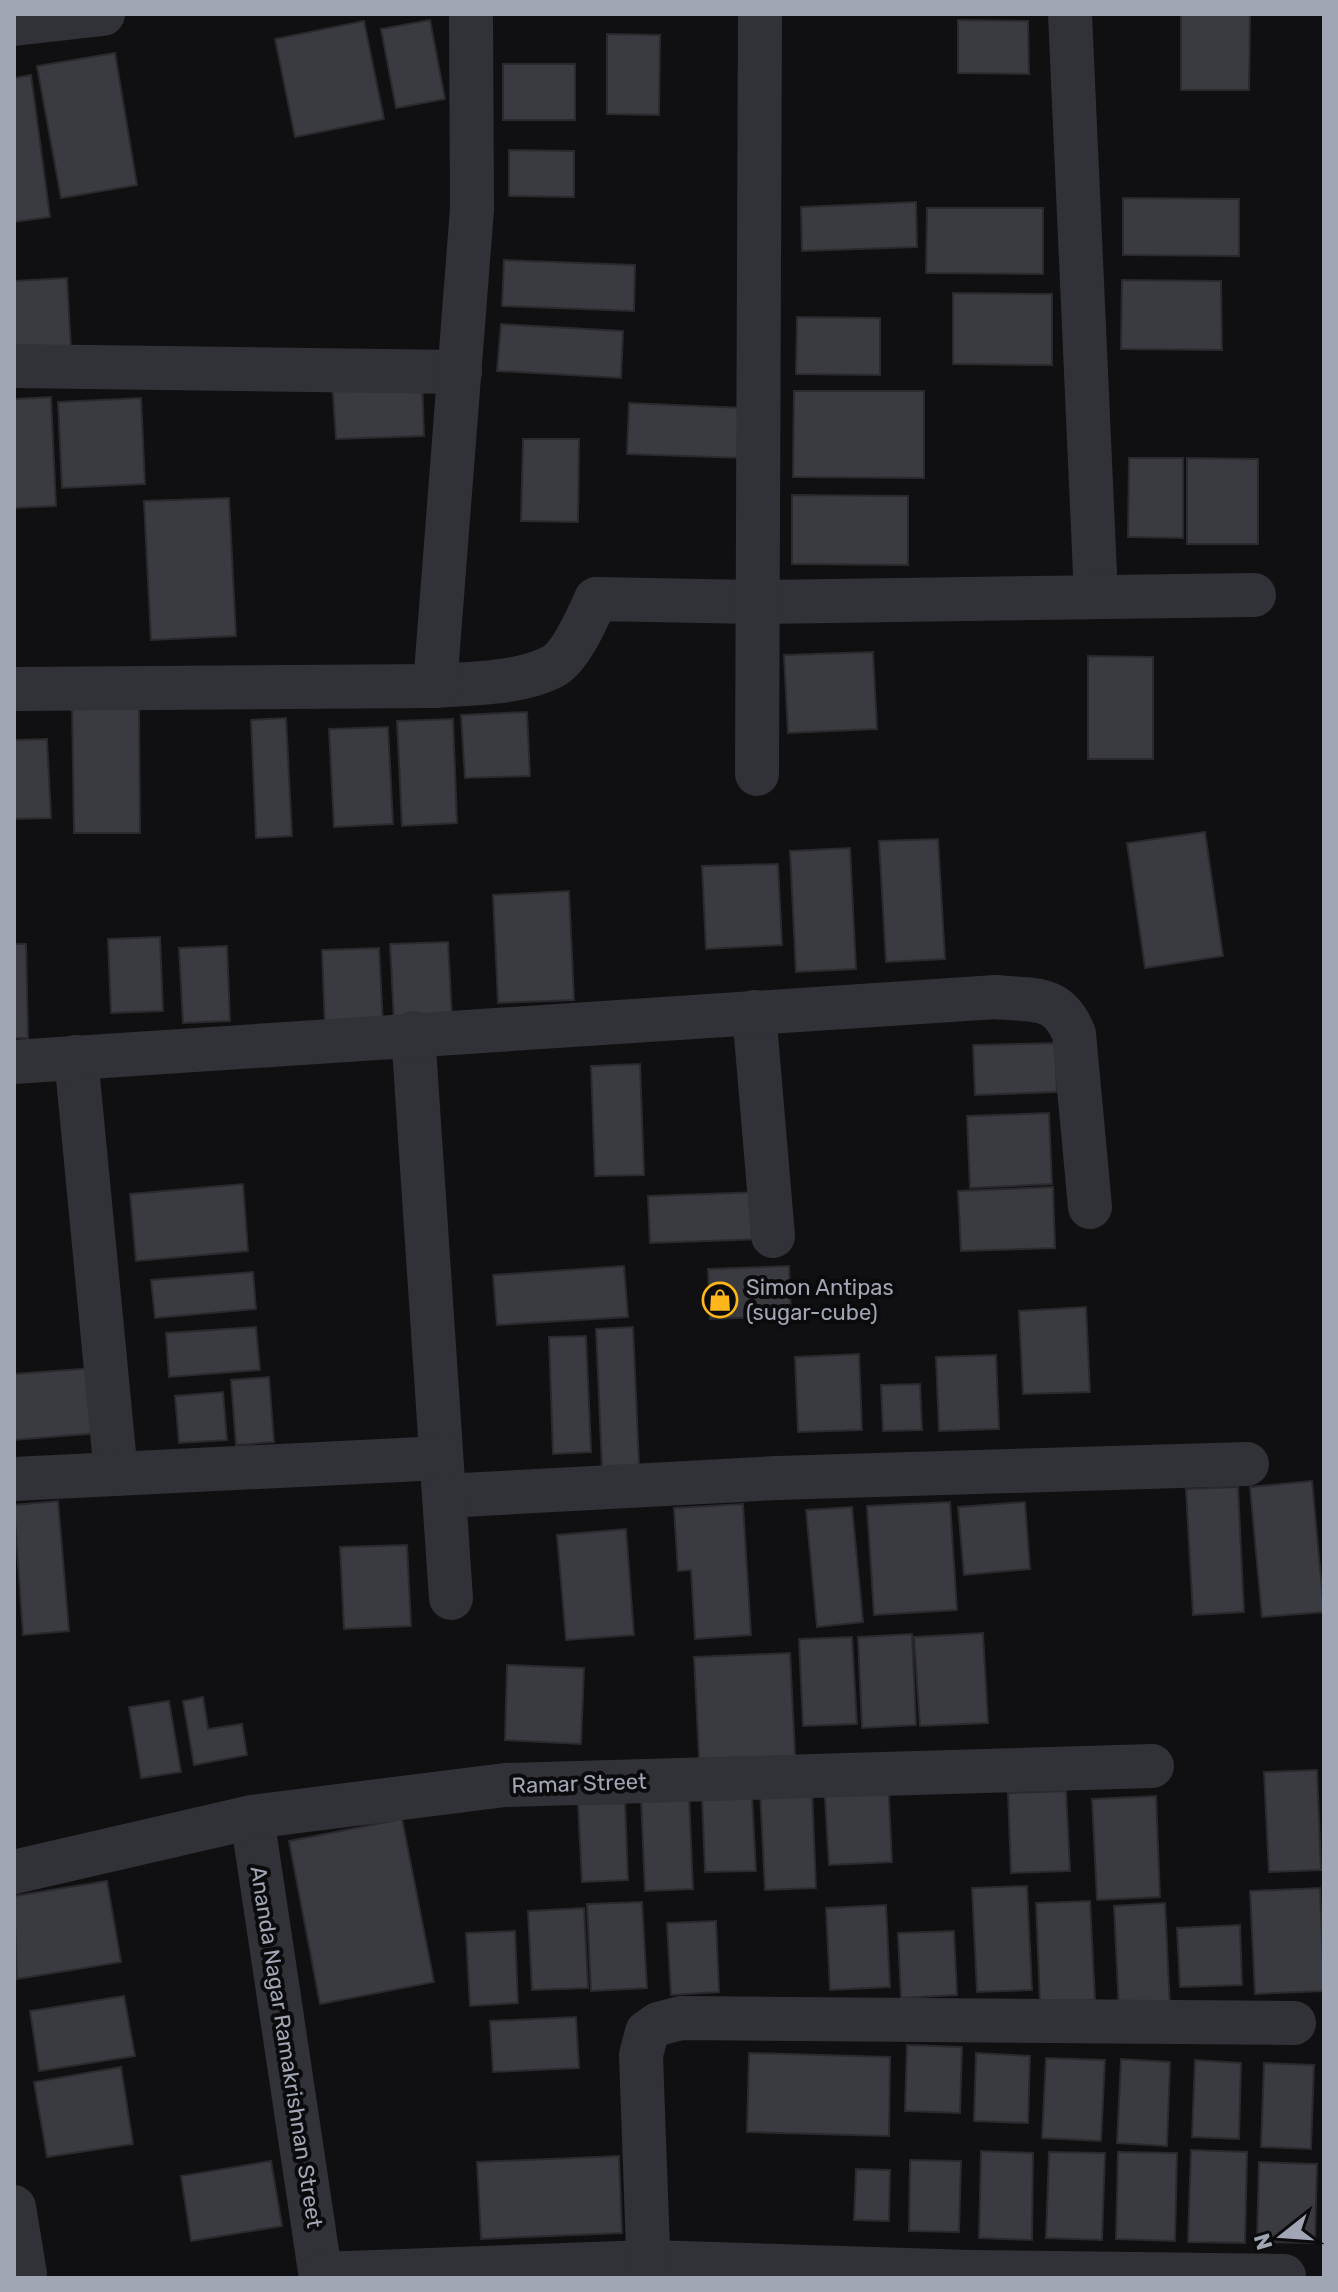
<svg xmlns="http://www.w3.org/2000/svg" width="1338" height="2292" viewBox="0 0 1338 2292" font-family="Rubik,sans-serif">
<rect width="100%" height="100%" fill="#101012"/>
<g fill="#3a3b40" stroke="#2a2a2e" stroke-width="2">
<polygon points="1181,14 1250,14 1249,90 1181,90"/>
<polygon points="430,20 445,99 396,108 381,29"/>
<polygon points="958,20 1028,21 1029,74 958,73"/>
<polygon points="364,21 384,119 295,137 275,39"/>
<polygon points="607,34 660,35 659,115 607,114"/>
<polygon points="115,53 137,185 61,198 37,66"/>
<rect x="503" y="64" width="72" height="56"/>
<polygon points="31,75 50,217 14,222 14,78"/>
<polygon points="509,150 574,151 574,197 509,196"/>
<polygon points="1123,198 1239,199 1239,256 1123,255"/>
<polygon points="916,202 917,247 802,251 801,207"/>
<polygon points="927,208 1043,208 1043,274 926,273"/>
<polygon points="504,260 635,265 634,311 502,306"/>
<polygon points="67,278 71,349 14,351 14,281"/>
<polygon points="1122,280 1221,281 1222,350 1121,349"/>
<polygon points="953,293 1052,294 1052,365 953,364"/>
<polygon points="797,317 880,318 880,375 796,374"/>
<polygon points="501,324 623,331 621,378 497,371"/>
<polygon points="422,376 424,436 336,439 332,380"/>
<polygon points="794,391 924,391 924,478 793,477"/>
<polygon points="51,397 56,506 14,508 14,399"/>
<polygon points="141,398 145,484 62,488 58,402"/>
<polygon points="629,403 744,408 742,458 627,454"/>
<polygon points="523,439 579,439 578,522 521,521"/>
<polygon points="1129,458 1183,458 1183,538 1128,537"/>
<polygon points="1187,458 1258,459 1258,544 1187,544"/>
<polygon points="792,495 908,496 908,565 792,564"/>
<polygon points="229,498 236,636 151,640 144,501"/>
<polygon points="873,652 877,729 788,733 784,655"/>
<polygon points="1088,656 1153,657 1153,759 1088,759"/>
<polygon points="72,704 139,704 140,833 74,833"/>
<polygon points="527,712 530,776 465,778 461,715"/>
<polygon points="286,718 292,836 256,838 251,720"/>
<polygon points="453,719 457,823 402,826 397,721"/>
<polygon points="388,727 393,824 334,827 329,729"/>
<polygon points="47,739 51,818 14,819 14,740"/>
<polygon points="1205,832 1223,956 1145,968 1127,843"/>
<polygon points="938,839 945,959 886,962 879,841"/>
<polygon points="850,848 856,969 796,972 790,851"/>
<polygon points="778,864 782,945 706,949 702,866"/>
<polygon points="569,891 574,1000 498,1003 493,895"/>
<polygon points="160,937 163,1011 111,1013 108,939"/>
<polygon points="448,942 452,1018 394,1021 390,944"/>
<polygon points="14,944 26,944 28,1038 14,1038"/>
<polygon points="227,946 230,1021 183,1023 179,948"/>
<polygon points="379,948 383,1025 325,1027 322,950"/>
<polygon points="1055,1043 1057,1092 975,1095 973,1045"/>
<polygon points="640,1064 644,1175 595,1176 591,1066"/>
<polygon points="1049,1113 1052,1184 970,1188 967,1116"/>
<polygon points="243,1184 248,1251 136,1261 130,1194"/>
<polygon points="1053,1187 1055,1248 961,1251 958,1191"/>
<polygon points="762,1192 765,1239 650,1243 648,1196"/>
<polygon points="624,1266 628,1317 497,1325 493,1275"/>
<polygon points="789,1266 791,1316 710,1319 708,1269"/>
<polygon points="253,1272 256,1309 155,1318 151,1280"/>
<polygon points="1086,1307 1090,1392 1023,1394 1019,1311"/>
<polygon points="256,1327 260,1370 169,1377 166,1333"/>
<polygon points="633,1327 639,1466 602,1468 596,1329"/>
<polygon points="586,1336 591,1452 553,1454 549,1337"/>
<polygon points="859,1354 862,1430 798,1432 795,1357"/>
<polygon points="996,1355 999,1429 939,1431 936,1357"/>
<polygon points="93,1368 99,1433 14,1440 14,1374"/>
<polygon points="269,1377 274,1442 236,1445 231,1380"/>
<polygon points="920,1384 922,1430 883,1431 881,1385"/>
<polygon points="223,1392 227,1440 179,1443 175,1396"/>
<polygon points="1312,1481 1324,1612 1262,1617 1250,1487"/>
<polygon points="1238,1487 1244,1612 1193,1615 1186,1489"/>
<polygon points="58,1501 69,1631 23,1635 14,1505"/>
<polygon points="950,1502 957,1610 874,1615 867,1506"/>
<polygon points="1025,1502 1030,1569 964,1575 958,1507"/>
<polygon points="743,1504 751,1635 695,1639 691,1570 678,1571 674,1508"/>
<polygon points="852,1507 863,1622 817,1627 806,1510"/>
<polygon points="626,1529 634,1635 566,1640 557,1535"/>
<polygon points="407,1545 411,1626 344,1629 340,1547"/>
<polygon points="983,1633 988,1723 920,1726 914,1637"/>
<polygon points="912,1634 916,1725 862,1728 858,1637"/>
<polygon points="852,1637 857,1724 803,1726 799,1639"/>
<polygon points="790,1653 796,1774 700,1777 694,1657"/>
<polygon points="507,1665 584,1668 581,1744 505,1740"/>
<polygon points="203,1697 208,1729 242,1724 247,1755 194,1765 183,1701"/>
<polygon points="169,1701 181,1772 141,1778 129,1707"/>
<polygon points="1317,1770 1321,1870 1269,1872 1264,1772"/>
<polygon points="888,1779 892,1862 829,1865 824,1782"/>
<polygon points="812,1790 816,1888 765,1890 760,1791"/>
<polygon points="1066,1791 1070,1871 1011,1873 1008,1793"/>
<polygon points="689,1795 693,1889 645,1891 641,1797"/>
<polygon points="752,1796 756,1871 705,1872 702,1798"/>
<polygon points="1156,1796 1160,1897 1097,1900 1092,1799"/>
<polygon points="625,1803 628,1880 582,1882 578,1804"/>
<polygon points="402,1819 434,1982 320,2004 289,1841"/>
<polygon points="107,1881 121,1962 17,1979 14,1896"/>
<polygon points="1027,1886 1032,1990 977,1992 972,1888"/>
<polygon points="1320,1888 1324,1991 1255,1994 1250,1891"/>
<polygon points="1090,1901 1095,2000 1040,2003 1036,1903"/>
<polygon points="642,1902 647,1988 591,1991 587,1904"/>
<polygon points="1165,1903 1170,2009 1119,2011 1114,1906"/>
<polygon points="886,1905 890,1987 830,1990 826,1908"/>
<polygon points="584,1908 588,1988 532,1990 528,1911"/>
<polygon points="716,1921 719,1992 671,1995 667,1923"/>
<polygon points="1240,1925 1242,1985 1180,1987 1177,1928"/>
<polygon points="515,1931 518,2003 470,2006 466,1933"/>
<polygon points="954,1931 957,1995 901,1998 898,1933"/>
<polygon points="124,1996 135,2056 39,2071 30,2011"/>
<polygon points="576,2017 579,2068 493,2072 490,2021"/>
<polygon points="907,2045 962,2047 960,2113 905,2111"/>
<polygon points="749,2053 890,2057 889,2136 747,2132"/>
<polygon points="976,2053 1030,2056 1028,2123 974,2121"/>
<polygon points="1046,2058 1105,2060 1101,2141 1042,2138"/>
<polygon points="1121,2059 1170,2062 1167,2146 1117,2143"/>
<polygon points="1195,2060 1241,2063 1239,2139 1192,2137"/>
<polygon points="1264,2063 1314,2065 1311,2149 1261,2147"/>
<polygon points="121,2067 133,2144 47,2157 34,2082"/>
<polygon points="1191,2150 1247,2152 1245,2243 1188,2242"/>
<polygon points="981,2151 1033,2153 1032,2240 979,2238"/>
<polygon points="1049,2152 1105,2153 1102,2240 1046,2238"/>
<polygon points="1118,2152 1177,2153 1175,2241 1116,2239"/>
<polygon points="619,2156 622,2233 481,2239 477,2162"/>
<polygon points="910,2160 961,2161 959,2232 909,2231"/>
<polygon points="271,2161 282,2226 191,2241 181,2176"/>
<polygon points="1259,2162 1317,2164 1315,2243 1257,2242"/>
<polygon points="856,2169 890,2170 889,2221 854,2220"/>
</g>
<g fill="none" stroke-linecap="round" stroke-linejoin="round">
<g stroke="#313237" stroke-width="44">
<polyline points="1070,14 1096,596"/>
<polyline points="14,24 103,14"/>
<polyline points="14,366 460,372"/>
<path d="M 435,686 C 472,683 518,684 552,667 C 570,658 588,617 596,599 L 757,602 L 1254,595"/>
<polyline points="14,689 435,686 472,209 471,14"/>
<polyline points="757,774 760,14"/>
<polyline points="754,1012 773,1236"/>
<polyline points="413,1033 444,1496 777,1478 1247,1464"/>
<polyline points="76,1057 116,1474"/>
<path d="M 14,1062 L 996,997 C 1034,1001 1058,994 1074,1034 L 1090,1207"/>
<polyline points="14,1479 441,1458"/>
<polyline points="444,1496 451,1598"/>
<polyline points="252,1817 321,2278"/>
<polyline points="14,1872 252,1817 505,1785 1152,1766"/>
<polyline points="14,2207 25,2274"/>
<polyline points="321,2274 648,2262 971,2272 1284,2276"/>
<polyline points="649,2278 641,2055 647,2032 658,2024 681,2018 1294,2023"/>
</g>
</g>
<defs>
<g id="shop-ring" transform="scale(1.8)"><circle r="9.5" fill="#0b0b0d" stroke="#ffb61b" stroke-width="1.5"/><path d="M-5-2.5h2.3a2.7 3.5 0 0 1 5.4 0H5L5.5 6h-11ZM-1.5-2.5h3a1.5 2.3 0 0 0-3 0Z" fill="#ffb61b"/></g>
</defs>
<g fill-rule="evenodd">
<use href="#shop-ring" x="720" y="1300"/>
</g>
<g text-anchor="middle" stroke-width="8" stroke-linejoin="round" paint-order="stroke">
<g font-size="22" fill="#a0a6b4" stroke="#0b0b0d" text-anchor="start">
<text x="746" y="1295">Simon Antipas<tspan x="746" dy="25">(sugar-cube)</tspan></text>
</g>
<g font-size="22" fill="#a0a6b4" stroke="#0b0b0d">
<text transform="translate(579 1783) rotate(-2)" y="8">Ramar Street</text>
<text transform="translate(287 2047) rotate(81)" y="8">Ananda Nagar Ramakrishnan Street</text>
</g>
</g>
<rect width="1338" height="2292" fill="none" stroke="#a0a6b4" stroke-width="32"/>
<g transform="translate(1282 2236) rotate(253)" stroke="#0b0b0d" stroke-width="6" paint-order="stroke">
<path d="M0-6L14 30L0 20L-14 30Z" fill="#a0a6b4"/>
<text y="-12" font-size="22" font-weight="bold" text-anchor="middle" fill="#a0a6b4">N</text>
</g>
</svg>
